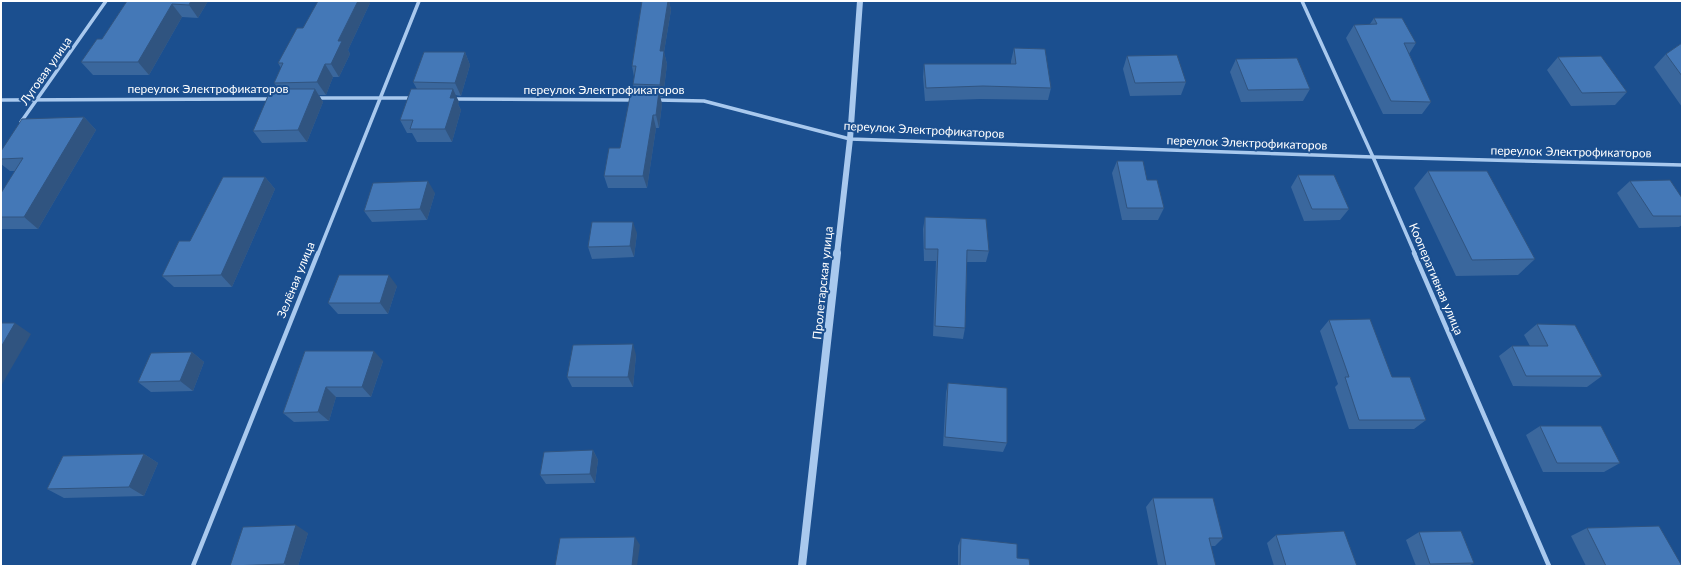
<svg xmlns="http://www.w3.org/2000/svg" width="1683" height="567" viewBox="0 0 1683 567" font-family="Lato,sans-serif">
<rect width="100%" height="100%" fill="#1b4f8f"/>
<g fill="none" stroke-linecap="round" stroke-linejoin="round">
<g stroke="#a9c9ee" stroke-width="3.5">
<polyline points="1302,1 1373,157 1415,254"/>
<polyline points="315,98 413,98"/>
<polyline points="453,99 635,100"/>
<polyline points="1,100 273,99"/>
<polyline points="657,100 704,101 850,139 1373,157 1682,165"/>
<polyline points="21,122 106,1"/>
<polyline points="318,254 419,1"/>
</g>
<g stroke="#a9c9ee" stroke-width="4.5">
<polyline points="1414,253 1549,566"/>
<polyline points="193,566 318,253"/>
</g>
<polyline stroke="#a9c9ee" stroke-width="6" points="837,254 850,139 860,1"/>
<polyline stroke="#a9c9ee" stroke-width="8" points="802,566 837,253"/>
</g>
<g fill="#3a679d">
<polygon points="127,1 208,1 198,18 182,17 149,75 93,75 81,62 102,39"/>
<polygon points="642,1 669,1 671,10 664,52 667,64 663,97 660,97 662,104 659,128 656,128 647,188 608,188 604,176 620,148 634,91 633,84 634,77 632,66"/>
<polygon points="370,3 348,50 350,54 339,77 333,77 326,95 319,95 323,102 307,142 262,143 253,131 279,89 274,83 281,68 278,63 303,28"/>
<polygon points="1374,18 1416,43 1409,54 1431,102 1422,114 1383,114 1346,38 1354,25 1370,24"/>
<polygon points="1682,43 1682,107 1654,67 1666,54"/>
<polygon points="1014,48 1051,88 1048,100 980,99 925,101 923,77 924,64 1011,64 1011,61"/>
<polygon points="465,52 470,65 461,96 455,95 459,102 458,104 461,110 452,142 417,142 412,133 407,133 400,120 417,89 413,82"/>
<polygon points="1127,56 1186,82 1181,95 1130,96 1123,69"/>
<polygon points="1558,57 1627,92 1615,105 1571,106 1547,70"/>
<polygon points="1236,59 1310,89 1303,101 1241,102 1230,72"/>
<polygon points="84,117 96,130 38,229 1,229 1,193 15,171 10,171 1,164 1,151"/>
<polygon points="1117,161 1147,180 1164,208 1158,220 1122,220 1112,173"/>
<polygon points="1428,171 1535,259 1518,275 1456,276 1414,188"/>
<polygon points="1298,175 1349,209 1340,220 1304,221 1291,187"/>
<polygon points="265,177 275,189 232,287 174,287 162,276 190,241"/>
<polygon points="1630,181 1682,198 1682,225 1679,227 1639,228 1617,193"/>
<polygon points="435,193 427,220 372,222 364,211"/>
<polygon points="925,217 989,251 986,262 967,262 965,328 963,339 933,336 936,261 924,261 923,229"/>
<polygon points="637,233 634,257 592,259 588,247"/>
<polygon points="397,286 388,314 338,314 328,303"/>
<polygon points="1329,320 1392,377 1426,420 1414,429 1349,429 1335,387 1338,384 1320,331"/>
<polygon points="1537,324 1602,376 1587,387 1513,386 1499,356 1512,346 1530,346 1524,335"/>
<polygon points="305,351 383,361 371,397 336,397 329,421 294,422 283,413"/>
<polygon points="192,352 204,362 193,391 151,392 138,382"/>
<polygon points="636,355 633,387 572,387 567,377"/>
<polygon points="948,383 1007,443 1003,452 943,446 946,393"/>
<polygon points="1540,426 1620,463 1604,472 1543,472 1526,435"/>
<polygon points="593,450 598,460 595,483 546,484 540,475"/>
<polygon points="144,454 158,463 144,496 64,498 47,489"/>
<polygon points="1153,498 1223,538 1215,546 1211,546 1216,566 1158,566 1146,507"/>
<polygon points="1587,528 1682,566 1586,566 1571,536"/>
<polygon points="1419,532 1474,563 1468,566 1416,566 1406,540"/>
<polygon points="308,533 298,566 230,566"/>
<polygon points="1276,535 1357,566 1274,566 1267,543"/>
<polygon points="961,538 1017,558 1030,566 958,566 958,546"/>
</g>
<g fill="#305480">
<polygon points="191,1 208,1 198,18 189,5"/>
<polygon points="358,1 369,1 370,3 348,50 350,54 339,77 331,64 338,41"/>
<polygon points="668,1 669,1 671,10 664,52 667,64 663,97 660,85 660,51"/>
<polygon points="172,4 182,17 149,75 138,62"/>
<polygon points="465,52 470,65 461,96 455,83"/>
<polygon points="325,64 333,77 326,95 317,82"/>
<polygon points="315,89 323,102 307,142 298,130"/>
<polygon points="453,89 459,102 458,104 461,110 452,142 445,129 450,98"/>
<polygon points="659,91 662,104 659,128 656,115"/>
<polygon points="653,115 656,128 647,188 643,176"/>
<polygon points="84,117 96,130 38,229 24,217"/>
<polygon points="265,177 275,189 232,287 221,275"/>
<polygon points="428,181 435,193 427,220 420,209"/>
<polygon points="633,222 637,233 634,257 630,246"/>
<polygon points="389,275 397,286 388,314 380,303"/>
<polygon points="15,323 31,334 1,386 1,347"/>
<polygon points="633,344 636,355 633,387 628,377"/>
<polygon points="374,351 383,361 371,397 362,387"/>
<polygon points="192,352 204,362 193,391 180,381"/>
<polygon points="326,387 336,397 329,421 318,412"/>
<polygon points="593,450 598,460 595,483 590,474"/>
<polygon points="144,454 158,463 144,496 129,487"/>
<polygon points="296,525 308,533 298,566 288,566 284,564"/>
<polygon points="635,537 640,545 637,566 632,566"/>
</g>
<g fill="#4478b7" stroke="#305480">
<polygon points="127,1 191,1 189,5 172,4 138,62 81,62 97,39 102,39"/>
<polygon points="318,1 358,1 338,41 342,41 331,64 325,64 317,82 274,83 283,63 278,63 297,28 303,28"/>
<polygon points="642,1 668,1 660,51 664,51 660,85 633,84 636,66 632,66"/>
<polygon points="1374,18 1402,18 1416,43 1404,43 1431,102 1391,101 1354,25 1377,24"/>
<polygon points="1682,43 1682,76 1666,54"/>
<polygon points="1014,48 1045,49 1051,88 983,86 926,88 924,64 1016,64"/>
<polygon points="424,52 465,52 455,83 413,82"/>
<polygon points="1177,55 1186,82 1135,83 1127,56"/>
<polygon points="1601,56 1627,92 1582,93 1558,57"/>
<polygon points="1297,58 1310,89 1248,90 1236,59"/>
<polygon points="271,89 315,89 298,130 253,131"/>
<polygon points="411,89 453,89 450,98 455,98 445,129 410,129 413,120 400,120"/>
<polygon points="631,91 659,91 656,115 653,115 643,176 604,176 609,148 620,148"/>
<polygon points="84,117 24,217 1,217 1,193 23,158 1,159 1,151 22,119"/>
<polygon points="1117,161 1143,161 1147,180 1157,180 1164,208 1127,208"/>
<polygon points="1428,171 1487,171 1535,259 1472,260"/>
<polygon points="1298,175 1334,175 1349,209 1312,209"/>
<polygon points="223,177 265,177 221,275 162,276 179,241 190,241"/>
<polygon points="1670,180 1682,198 1682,216 1653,216 1630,181"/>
<polygon points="428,181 420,209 364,211 373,183"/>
<polygon points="925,217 986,219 989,251 967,250 965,328 935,326 938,249 925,249"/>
<polygon points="592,222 633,222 630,246 588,247"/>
<polygon points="339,275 389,275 380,303 328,303"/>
<polygon points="1370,319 1392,377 1410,377 1426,420 1359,420 1345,377 1349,377 1329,320"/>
<polygon points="1,323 15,323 1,347"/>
<polygon points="1537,324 1575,325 1602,376 1526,376 1512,346 1548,346"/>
<polygon points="633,344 628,377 567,377 573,345"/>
<polygon points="305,351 374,351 362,387 326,387 318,412 283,413"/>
<polygon points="192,352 180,381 138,382 151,353"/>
<polygon points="948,383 1007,388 1007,443 945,437"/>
<polygon points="1540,426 1601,426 1620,463 1557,463"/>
<polygon points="593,450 590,474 540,475 544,452"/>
<polygon points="144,454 129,487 47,489 63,456"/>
<polygon points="1153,498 1213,498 1223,538 1209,538 1216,566 1166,566"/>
<polygon points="296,525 284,564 230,566 243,527"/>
<polygon points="1659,526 1682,566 1606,566 1587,528"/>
<polygon points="1344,531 1357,566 1286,566 1276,535"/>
<polygon points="1461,531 1474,563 1430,564 1419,532"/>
<polygon points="635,537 632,566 555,566 560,538"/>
<polygon points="961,538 1017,544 1017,558 1029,559 1030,566 960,566"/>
</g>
<g text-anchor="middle" stroke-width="4" stroke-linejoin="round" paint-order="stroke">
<g font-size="12" fill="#fff" stroke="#1b4f8f">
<text transform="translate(46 71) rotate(-55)" y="4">Луговая улица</text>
<text x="208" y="93">переулок Электрофикаторов</text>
<text x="604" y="94">переулок Электрофикаторов</text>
<text transform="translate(924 130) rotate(3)" y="4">переулок Электрофикаторов</text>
<text transform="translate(1247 143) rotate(2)" y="4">переулок Электрофикаторов</text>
<text transform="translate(1571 152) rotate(1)" y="4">переулок Электрофикаторов</text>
<text transform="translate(1436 279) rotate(67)" y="4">Кооперативная улица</text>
<text transform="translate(296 280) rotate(-68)" y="4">Зелёная улица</text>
<text transform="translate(823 283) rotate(-84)" y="4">Пролетарская улица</text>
</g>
</g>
<rect width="1683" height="567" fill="none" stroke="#ffffff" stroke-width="4"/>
</svg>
